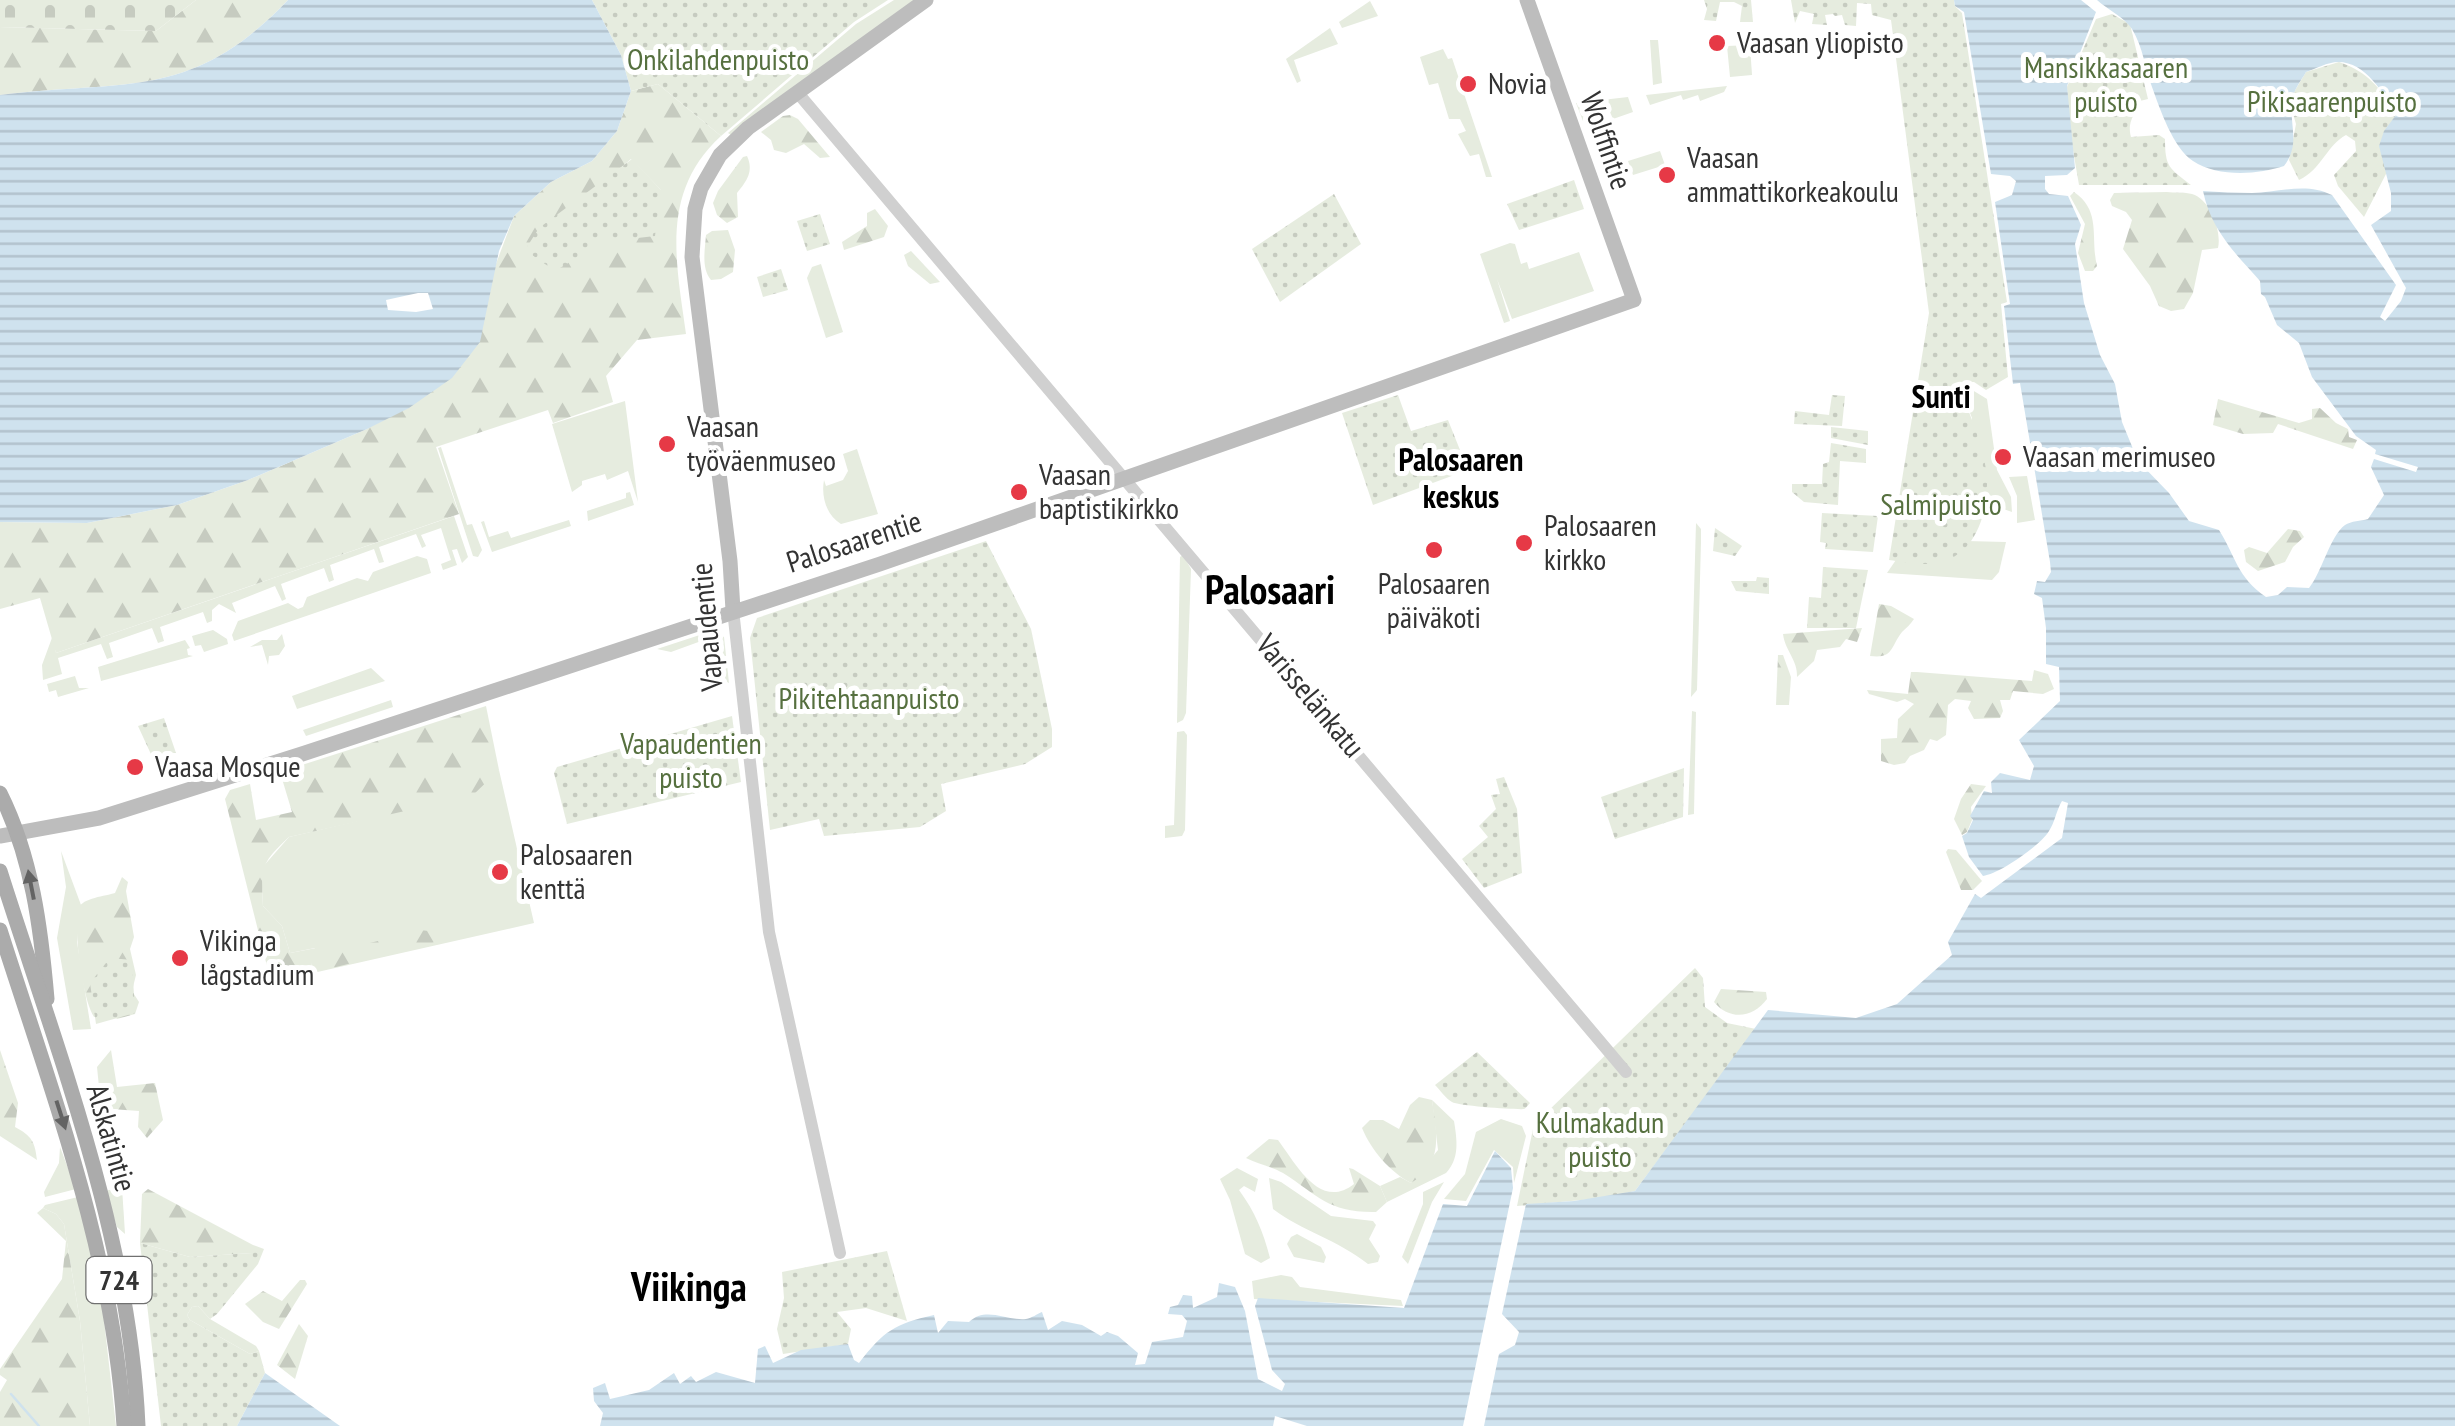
<svg xmlns="http://www.w3.org/2000/svg" width="2455" height="1426" viewBox="0 0 2455 1426" font-family="'PT Sans Narrow',sans-serif">
<defs>
<pattern id="forest-firs" width="22" height="20" patternUnits="userSpaceOnUse" patternTransform="scale(2.5)"><rect width="22" height="20" fill="#e6ecdf"/><path d="M5 1l3.5 6h-7zM16 11l3.5 6h-7z" fill="#c6cbc0"/></pattern>
<pattern id="cemetery-stones" width="16" height="16" patternUnits="userSpaceOnUse" patternTransform="scale(2.5)"><rect width="16" height="16" fill="#e6ecdf"/><path d="M2 7V4a2 2 0 0 1 4 0v3zM10 15v-3a2 2 0 0 1 4 0v3z" fill="#c6cbc0"/></pattern>
<pattern id="park-dots" width="8" height="8" patternUnits="userSpaceOnUse" patternTransform="scale(2.5)"><rect width="8" height="8" fill="#e6ecdf"/><path d="M2 2h.1M6 6h.1" fill="none" stroke="#c6cbc0" stroke-width="1.8" stroke-linecap="round"/></pattern>
<pattern id="water-rules" width="6" height="5" patternUnits="userSpaceOnUse" patternTransform="scale(2.5)"><rect width="6" height="5" fill="#cfe2ee"/><path d="M0 2.5h6" fill="none" stroke="#b2c2cd"/></pattern>
</defs>
<rect width="100%" height="100%" fill="#fff"/>
<g fill="#e6ecdf">
<polygon points="894,0 915,0 731,135 728,133 856,24"/>
<polygon points="1370,1 1378,16 1342,28 1339,22"/>
<polygon points="1330,28 1338,44 1294,60 1301,81 1297,83 1286,59"/>
<polygon points="1658,40 1662,83 1653,85 1650,40"/>
<polygon points="1750,45 1752,75 1730,77 1727,46"/>
<polygon points="1443,49 1448,59 1452,58 1492,177 1486,177 1479,154 1470,156 1458,134 1466,131 1460,119 1449,119 1438,83 1429,85 1420,57"/>
<polygon points="1727,86 1724,92 1700,101 1698,95 1683,100 1681,95 1650,105 1646,95"/>
<polygon points="1628,97 1633,112 1613,119 1610,112 1583,121 1576,103"/>
<polygon points="1660,151 1665,165 1633,175 1628,161"/>
<polygon points="1510,243 1515,244 1521,264 1527,262 1529,269 1579,252 1594,291 1512,319 1497,279 1510,321 1504,323 1480,254"/>
<polygon points="911,251 940,282 930,284 908,266 904,255"/>
<polygon points="821,264 843,332 826,338 807,278 812,267"/>
<polygon points="1959,385 1964,385 1987,399 1997,470 2011,497 2012,512 1989,504 1977,486 1964,458 1972,418"/>
<polygon points="625,401 638,502 628,471 607,480 605,474 582,481 582,485 572,492 552,424"/>
<polygon points="441,447 467,525 472,524 482,550 478,557 473,556 438,448"/>
<path d="M 857,449 L 878,514 L 841,524 C 826,515 821,496 824,480 L 826,486 L 843,480 L 848,471 L 843,454 Z"/>
<polygon points="2027,476 2035,520 2017,523 2017,496 2009,477"/>
<polygon points="630,492 634,505 588,521 587,511 626,498 626,493"/>
<polygon points="454,516 468,557 462,563 457,549 452,550 457,565 443,570 441,564 451,560 441,528 421,535 426,546 422,548 416,534 379,547 384,562 379,563 374,549 330,565 334,580 329,582 324,568 281,584 286,599 282,601 275,586 232,603 236,613 219,604 212,610 212,621 207,623 203,612 160,627 164,641 158,643 152,628 109,643 113,657 107,659 101,644 58,658 62,674 43,680 42,665 53,635 56,653"/>
<polygon points="569,520 571,526 492,552 481,522 484,521 489,537 508,531 511,538"/>
<polygon points="1696,523 1701,529 1701,542 1697,690 1691,697"/>
<polygon points="1966,541 2006,542 1999,572 1992,580 1887,573 1898,557"/>
<polygon points="1183,555 1191,569 1186,713 1183,720 1177,723 1180,557"/>
<polygon points="417,556 427,559 431,573 234,641 232,635 238,621 288,603 298,609 303,607 307,597 357,578 368,581 373,572"/>
<polygon points="213,630 227,639 228,644 204,652 201,645 195,646 192,636"/>
<polygon points="712,631 724,637 729,683 719,678 715,644 704,640 671,652 657,649"/>
<polygon points="282,634 285,646 279,655 269,656 268,665 262,645 250,647 262,640 277,640"/>
<polygon points="185,640 190,648 187,649 188,655 193,656 101,681 98,667"/>
<polygon points="371,668 385,681 297,709 292,696"/>
<polygon points="75,676 79,688 89,688 58,697 56,690 49,692 47,684"/>
<polygon points="391,700 393,707 306,736 303,730"/>
<polygon points="1692,711 1696,712 1694,814 1688,815"/>
<polygon points="1184,731 1187,735 1185,830 1182,836 1165,838 1165,826 1174,825 1177,732"/>
<polygon points="499,770 534,923 313,973 311,963 315,948 290,953 282,926 263,906 261,869 289,837 362,820"/>
<polygon points="61,851 81,905 77,942 91,1029 73,1030 57,938 66,887"/>
<path d="M 1432,1100 L 1454,1121 C 1457,1140 1460,1158 1446,1173 L 1387,1202 L 1380,1186 L 1400,1177 L 1411,1183 L 1438,1150 Z"/>
<polygon points="1501,1119 1522,1126 1526,1136 1514,1183 1513,1167 1494,1150 1466,1201 1444,1199 1465,1174 1476,1132"/>
<polygon points="60,1147 76,1189 45,1197 44,1192 59,1163"/>
<path d="M 1237,1168 L 1258,1179 L 1255,1192 L 1244,1186 L 1239,1190 C 1255,1212 1263,1231 1270,1258 L 1261,1263 L 1245,1254 L 1230,1200 L 1220,1179 Z"/>
<path d="M 1269,1178 L 1281,1182 L 1331,1216 L 1373,1221 L 1376,1225 L 1369,1239 L 1380,1256 L 1378,1262 L 1368,1264 C 1338,1240 1302,1231 1273,1209 Z"/>
<polygon points="1444,1182 1432,1202 1408,1264 1402,1257 1423,1204 1423,1192"/>
<polygon points="122,1187 125,1234 117,1227 105,1191"/>
<polygon points="78,1197 101,1294 116,1426 90,1426 80,1321 64,1224 56,1214 43,1208 45,1205"/>
<polygon points="1297,1234 1321,1247 1326,1257 1324,1263 1294,1257 1287,1244 1291,1237"/>
<polygon points="1281,1275 1292,1277 1300,1287 1401,1300 1403,1306 1254,1299 1252,1281"/>
</g>
<g fill="url(#forest-firs)" fill-rule="evenodd">
<path d="M 196,0 L 288,0 C 191,102 125,79 0,95 L 0,27 L 156,31 Z"/>
<path d="M 658,84 L 721,136 C 660,192 676,261 686,334 L 637,340 L 606,376 L 613,402 L 553,423 L 548,410 L 436,447 L 459,514 L 56,653 L 40,598 L 0,609 L 0,522 L 87,523 L 177,505 L 248,480 L 367,429 L 494,269 L 514,216 L 551,182 L 592,161 L 617,131 L 631,91 ZM 631,159 L 661,190 L 617,171 Z"/>
<polygon points="790,115 798,119 830,157 820,158 804,144 786,153 774,150 771,140 761,132 783,116"/>
<path d="M 747,156 C 754,171 747,181 737,193 L 738,217 L 727,223 L 717,215 L 713,203 L 718,191 L 743,157 Z"/>
<path d="M 2074,192 C 2102,211 2090,238 2097,266 L 2093,271 L 2085,271 L 2078,253 L 2085,224 L 2070,196 Z"/>
<path d="M 2167,192 C 2174,193 2185,192 2192,194 C 2210,199 2222,231 2218,248 L 2202,250 L 2193,293 L 2184,309 L 2171,311 L 2159,306 L 2150,286 L 2123,249 L 2132,220 L 2126,212 L 2112,206 L 2110,200 L 2114,193 Z"/>
<polygon points="875,209 888,226 884,237 844,250 842,242 867,226 867,213"/>
<path d="M 728,230 L 735,250 L 733,272 L 721,279 L 711,280 C 701,268 705,250 706,235 L 712,231 Z"/>
<polygon points="2218,399 2299,423 2312,419 2312,409 2320,408 2336,423 2348,429 2349,437 2357,440 2353,449 2278,424 2273,433 2243,434 2213,425"/>
<polygon points="2288,529 2300,531 2304,537 2293,547 2285,562 2258,571 2246,562 2244,550 2249,547 2267,553"/>
<path d="M 1879,604 L 1891,606 L 1914,619 C 1911,624 1906,628 1902,632 C 1890,647 1894,659 1870,656 Z"/>
<path d="M 1862,628 L 1857,642 L 1846,639 L 1840,647 L 1817,650 L 1814,661 L 1797,677 C 1798,660 1785,651 1783,634 Z"/>
<polygon points="1778,655 1783,655 1791,677 1789,705 1776,705"/>
<polygon points="2034,670 2048,674 2054,689 2043,694 2013,691 2010,700 2000,700 2003,711 2000,718 1974,719 1968,708 1971,701 1955,699 1948,705 1946,735 1937,741 1930,739 1924,750 1910,756 1905,763 1894,765 1881,761 1881,739 1897,738 1898,719 1914,704 1905,699 1897,702 1869,694 1867,690 1908,694 1911,672 1917,672 2032,681"/>
<path d="M 486,706 L 499,770 L 472,796 L 289,837 C 260,864 261,868 263,906 L 282,926 L 290,953 L 316,948 L 330,949 L 320,960 L 311,963 L 313,973 L 271,982 L 225,799 L 230,790 L 250,784 L 256,820 L 292,812 L 280,772 Z"/>
<polygon points="1971,784 1986,786 1971,807 1972,820 1967,832 1962,835 1954,819 1961,799"/>
<polygon points="1948,849 1956,850 1982,881 1973,890 1961,890 1946,852"/>
<path d="M 122,877 L 128,882 L 126,891 L 134,937 L 130,949 L 136,975 L 132,991 L 139,1002 L 135,1014 L 117,1019 L 113,1014 L 94,1017 C 82,998 73,930 79,908 C 82,898 106,896 115,893 Z"/>
<path d="M 411,929 L 464,935 L 332,968 L 330,959 C 355,940 384,945 411,929 Z"/>
<path d="M 1721,989 L 1766,992 L 1767,999 C 1753,1018 1730,1021 1714,1002 Z"/>
<path d="M 0,1050 L 18,1103 L 15,1127 C 32,1136 35,1142 37,1160 L 0,1136 Z"/>
<polygon points="111,1050 117,1087 155,1083 163,1120 147,1138 138,1127 139,1111 111,1109 103,1127 97,1067"/>
<path d="M 1419,1097 L 1432,1100 C 1437,1133 1444,1164 1411,1183 C 1390,1172 1371,1150 1362,1128 L 1370,1120 L 1383,1120 L 1399,1129 L 1410,1105 Z"/>
<path d="M 1269,1139 L 1278,1140 C 1296,1164 1320,1211 1354,1184 L 1349,1168 L 1353,1169 L 1380,1186 L 1387,1202 L 1376,1212 C 1329,1213 1319,1196 1283,1173 C 1271,1166 1257,1164 1246,1158 Z"/>
<polygon points="148,1189 253,1245 253,1253 190,1257 140,1243 142,1194"/>
<polygon points="43,1208 56,1214 64,1224 80,1321 90,1426 0,1426 0,1392 7,1380 0,1375 0,1369 62,1279 66,1241 37,1213"/>
<polygon points="300,1280 305,1280 307,1284 279,1329 263,1322 245,1304 263,1291 282,1301"/>
<polygon points="198,1306 210,1319 256,1346 259,1351 250,1354 190,1320 187,1315 192,1307"/>
<polygon points="299,1324 308,1336 295,1379 277,1365"/>
</g>
<polygon fill="url(#cemetery-stones)" points="0,0 196,0 156,31 0,27"/>
<g fill="url(#park-dots)">
<polygon points="592,0 888,0 854,22 721,136 658,84 631,91 621,55"/>
<polygon points="1704,0 1751,0 1753,22 1740,22 1742,6 1734,2 1720,2 1716,21 1704,20 1707,9"/>
<path d="M 1791,0 L 1954,0 L 1955,6 L 1962,13 L 2007,302 L 2001,304 L 2008,377 L 1986,390 L 1974,382 L 1956,383 C 1968,407 1986,452 1987,479 C 1988,514 1975,557 1936,563 C 1922,566 1903,562 1889,560 L 1929,313 L 1891,20 L 1872,15 L 1871,4 L 1857,3 L 1856,26 L 1845,25 L 1842,15 L 1835,16 L 1833,14 L 1825,15 L 1827,25 L 1812,24 L 1814,14 L 1800,11 L 1795,23 Z"/>
<path d="M 2112,14 L 2130,24 L 2148,99 L 2140,101 C 2135,116 2127,120 2131,137 L 2159,135 L 2165,139 C 2165,167 2169,168 2191,185 L 2079,185 L 2069,127 L 2067,87 L 2096,19 Z"/>
<path d="M 2339,62 C 2368,72 2381,88 2396,115 C 2381,146 2376,134 2387,172 L 2364,217 L 2338,186 L 2334,175 L 2356,151 L 2355,141 L 2346,135 C 2327,145 2321,170 2299,180 L 2289,160 L 2296,124 L 2291,107 L 2294,92 L 2306,72 Z"/>
<polygon points="632,159 661,190 655,236 603,242 555,271 525,250 539,228"/>
<polygon points="1574,180 1584,209 1519,230 1507,204"/>
<polygon points="1334,194 1361,244 1280,302 1252,249"/>
<polygon points="820,214 830,244 807,251 797,221"/>
<polygon points="781,269 788,290 763,297 757,277"/>
<polygon points="1398,395 1411,431 1448,420 1468,470 1373,505 1342,413"/>
<polygon points="1832,395 1845,396 1842,426 1794,424 1795,411 1829,415"/>
<polygon points="1831,427 1868,431 1868,445 1831,438"/>
<polygon points="1831,443 1866,449 1866,463 1840,461 1838,505 1804,502 1792,492 1792,484 1822,484 1823,464 1829,462"/>
<polygon points="1822,513 1878,516 1873,552 1825,549 1826,543 1820,542"/>
<polygon points="1715,528 1742,546 1735,556 1713,551"/>
<polygon points="986,541 1031,629 1052,729 1052,747 1025,764 941,784 946,811 920,827 824,836 819,819 770,830 750,638 757,618"/>
<polygon points="1823,567 1868,570 1856,628 1807,628 1809,597 1821,598"/>
<polygon points="1757,577 1769,578 1769,594 1736,591 1731,581 1756,581"/>
<polygon points="732,716 741,782 567,824 554,773 557,767"/>
<polygon points="164,718 176,753 166,753 155,763 138,726"/>
<polygon points="1684,768 1683,817 1615,839 1601,797"/>
<polygon points="1504,777 1517,809 1522,873 1484,888 1462,859 1488,837 1479,826 1496,809 1491,795 1500,794 1496,779"/>
<polygon points="110,958 132,960 135,1013 96,1024 90,983"/>
<polygon points="1695,968 1703,978 1705,1007 1727,1023 1756,1029 1635,1191 1604,1198 1517,1206 1534,1124 1541,1123 1545,1114"/>
<path d="M 1477,1052 L 1530,1103 C 1528,1105 1526,1108 1524,1109 C 1520,1110 1458,1106 1452,1102 C 1446,1099 1440,1090 1435,1085 Z"/>
<polygon points="140,1243 190,1257 252,1253 253,1245 264,1249 258,1264 217,1314 210,1319 198,1306 192,1307 187,1315 190,1320 250,1354 259,1351 265,1373 237,1426 161,1426"/>
<polygon points="887,1251 907,1321 866,1308 837,1312 851,1329 848,1344 783,1354 777,1329 784,1298 782,1272"/>
</g>
<g fill="url(#water-rules)" fill-rule="evenodd">
<path d="M 288,0 L 592,0 L 621,55 L 631,91 L 617,131 L 592,161 L 551,182 L 514,216 L 499,251 L 480,342 L 452,378 L 409,408 L 367,429 L 248,480 L 177,505 L 87,523 L 0,522 L 0,95 C 125,79 191,102 288,0 ZM 418,293 L 428,293 L 433,309 L 416,312 L 388,310 L 386,300 Z"/>
<path d="M 1954,0 L 2081,0 L 2096,12 L 2067,86 L 2075,168 L 2067,175 L 2045,176 L 2045,189 L 2049,194 L 2068,196 L 2081,225 L 2075,244 L 2084,303 L 2100,355 L 2115,384 L 2122,422 L 2138,461 L 2169,493 L 2189,521 L 2219,530 C 2236,557 2237,577 2266,597 L 2278,595 L 2287,587 L 2309,588 C 2322,572 2330,536 2345,525 C 2351,521 2361,521 2368,519 L 2384,495 L 2371,467 L 2374,459 L 2416,472 L 2418,467 L 2375,454 L 2376,450 L 2356,436 L 2312,377 L 2299,343 L 2277,325 L 2265,297 L 2261,294 L 2260,281 C 2235,253 2211,230 2203,191 C 2219,192 2236,193 2252,193 C 2279,192 2307,182 2332,195 L 2396,285 L 2380,317 L 2385,321 L 2401,301 L 2406,288 L 2371,225 L 2391,211 L 2391,193 L 2379,146 L 2384,131 L 2396,115 C 2384,94 2366,62 2338,62 C 2328,62 2315,69 2306,72 C 2301,81 2293,90 2292,102 C 2289,124 2301,144 2284,166 C 2257,175 2217,177 2193,161 C 2173,148 2160,109 2152,87 C 2145,68 2143,47 2132,29 C 2125,18 2107,9 2097,0 L 2455,0 L 2455,1426 L 1484,1426 L 1499,1354 L 1515,1345 L 1519,1332 L 1502,1314 L 1526,1204 L 1574,1201 L 1635,1191 L 1768,1010 L 1856,1018 L 1897,1004 L 1952,955 L 1948,942 L 1975,894 L 1981,898 L 2062,838 L 2068,803 L 2062,801 C 2056,811 2055,822 2049,831 C 2040,846 1999,874 1983,876 L 1969,857 L 1962,836 L 1967,833 L 1973,820 L 1970,816 L 1984,791 L 1992,793 L 1991,782 L 2000,773 L 2030,780 L 2034,766 L 2019,740 L 2060,701 L 2059,667 L 2046,664 L 2046,628 L 2042,598 L 2034,594 L 2037,581 L 2045,582 L 2051,572 L 2050,562 L 2020,383 L 2013,384 L 2004,306 L 2010,304 L 1995,202 L 2012,195 L 2016,181 L 2010,176 L 1991,174 L 1964,12 L 1955,6 Z"/>
<path d="M 1495,1151 L 1511,1168 L 1513,1188 L 1463,1426 L 1307,1426 L 1275,1416 L 1273,1426 L 600,1426 L 603,1413 L 594,1401 L 593,1388 L 605,1383 L 610,1399 L 649,1390 L 674,1373 L 680,1384 L 691,1376 L 696,1382 L 716,1372 L 755,1383 L 758,1349 L 765,1346 L 773,1363 L 801,1350 L 848,1344 L 854,1360 L 859,1363 C 884,1331 894,1324 934,1315 L 938,1333 L 948,1321 L 969,1322 C 986,1306 1006,1321 1026,1319 C 1032,1318 1037,1314 1042,1312 L 1048,1330 L 1062,1321 L 1082,1325 L 1101,1336 L 1107,1332 L 1118,1336 L 1138,1353 L 1135,1365 L 1145,1364 L 1152,1342 L 1183,1337 L 1187,1321 L 1182,1315 L 1168,1314 L 1170,1307 L 1178,1305 L 1183,1295 L 1192,1296 L 1193,1308 L 1217,1297 L 1219,1283 L 1235,1287 L 1245,1311 L 1258,1379 L 1282,1391 L 1285,1384 L 1272,1370 L 1255,1306 L 1258,1298 L 1404,1308 L 1443,1204 L 1467,1206 Z"/>
<polygon points="265,1373 340,1426 237,1426"/>
</g>
<g fill="none" stroke-linecap="round" stroke-linejoin="round">
<polyline stroke="#cfe2ee" stroke-width="2.5" points="11,1394 39,1426"/>
<g stroke="#d0d0d0" stroke-width="12">
<polyline points="797,92 1626,1072"/>
<polyline points="733,610 769,932 840,1253"/>
</g>
<g stroke="#bdbdbd" stroke-width="15">
<polyline points="733,610 730,561 692,257 695,209 701,188 720,155 748,128 926,0"/>
<polyline points="0,836 99,818 302,754 880,564 1634,300 1527,0"/>
</g>
<g stroke="#ababab" stroke-width="15">
<path d="M 0,793 C 32,857 41,928 47,999"/>
<path d="M 0,871 C 57,1051 130,1235 138,1426"/>
<path d="M 0,930 C 52,1093 113,1253 124,1426"/>
</g>
</g>
<defs><path id="oneway-solid" d="M-6-.8H1V-3.2L6.5 0L1 3.2V.8H-6Z" transform="scale(2.5)"/></defs>
<g fill="#636363">
<use href="#oneway-solid" transform="translate(31 885) rotate(-101)"/>
<use href="#oneway-solid" transform="translate(61 1115) rotate(72)"/>
</g>
<g fill="#e63946" stroke="#fff" stroke-width="4">
<circle cx="1717" cy="43" r="10"/>
<circle cx="1468" cy="84" r="10"/>
<circle cx="1667" cy="175" r="10"/>
<circle cx="667" cy="444" r="10"/>
<circle cx="2003" cy="457" r="10"/>
<circle cx="1019" cy="492" r="10"/>
<circle cx="1524" cy="543" r="10"/>
<circle cx="1434" cy="550" r="10"/>
<circle cx="135" cy="767" r="10"/>
<circle cx="500" cy="872" r="10"/>
<circle cx="180" cy="958" r="10"/>
</g>
<g text-anchor="middle" stroke-width="10" stroke-linejoin="round" paint-order="stroke">
<rect fill="#fff" stroke="#707070" stroke-width="2.5" x="86.5" y="1257" width="65" height="46" rx="8"/>
<g font-size="28" font-weight="bold" fill="#333">
<text x="119" y="1290">724</text>
</g>
<g font-size="30" fill="#333" stroke="#fff" text-anchor="start">
<text x="1737" y="53">Vaasan yliopisto</text>
<text x="1488" y="94">Novia</text>
<text x="1687" y="168">Vaasan<tspan x="1687" dy="34">ammattikorkeakoulu</tspan></text>
<text x="687" y="437">Vaasan<tspan x="687" dy="34">työväenmuseo</tspan></text>
<text x="2023" y="467">Vaasan merimuseo</text>
<text x="1039" y="485">Vaasan<tspan x="1039" dy="34">baptistikirkko</tspan></text>
<text x="1544" y="536">Palosaaren<tspan x="1544" dy="34">kirkko</tspan></text>
<text x="1434" y="594" text-anchor="middle">Palosaaren<tspan x="1434" dy="34">päiväkoti</tspan></text>
<text x="155" y="777">Vaasa Mosque</text>
<text x="520" y="865">Palosaaren<tspan x="520" dy="34">kenttä</tspan></text>
<text x="200" y="951">Vikinga<tspan x="200" dy="34">lågstadium</tspan></text>
</g>
<g font-size="30" fill="#56703f" stroke="#fff">
<text x="718" y="70">Onkilahdenpuisto</text>
<text x="2106" y="78">Mansikkasaaren<tspan x="2106" dy="34">puisto</tspan></text>
<text x="2332" y="112">Pikisaarenpuisto</text>
<text x="1941" y="515">Salmipuisto</text>
<text x="869" y="709">Pikitehtaanpuisto</text>
<text x="691" y="754">Vapaudentien<tspan x="691" dy="34">puisto</tspan></text>
<text x="1600" y="1133">Kulmakadun<tspan x="1600" dy="34">puisto</tspan></text>
</g>
<g font-size="30" fill="#333" stroke="#fff">
<text transform="translate(1606 141) rotate(71)" y="10">Wolffintie</text>
<text transform="translate(854 542) rotate(-18)" y="10">Palosaarentie</text>
<text transform="translate(707 627) rotate(-95)" y="10">Vapaudentie</text>
<text transform="translate(1310 696) rotate(50)" y="10">Varisselänkatu</text>
<text transform="translate(111 1138) rotate(74)" y="10">Alskatintie</text>
</g>
<g font-size="32" font-weight="bold" fill="#000" stroke="#fff">
<text x="1941" y="408">Sunti</text>
<text x="1461" y="471">Palosaaren<tspan x="1461" dy="37">keskus</tspan></text>
</g>
<g font-size="40" font-weight="bold" fill="#000" stroke="#fff">
<text x="1270" y="604">Palosaari</text>
<text x="689" y="1301">Viikinga</text>
</g>
</g>
</svg>
